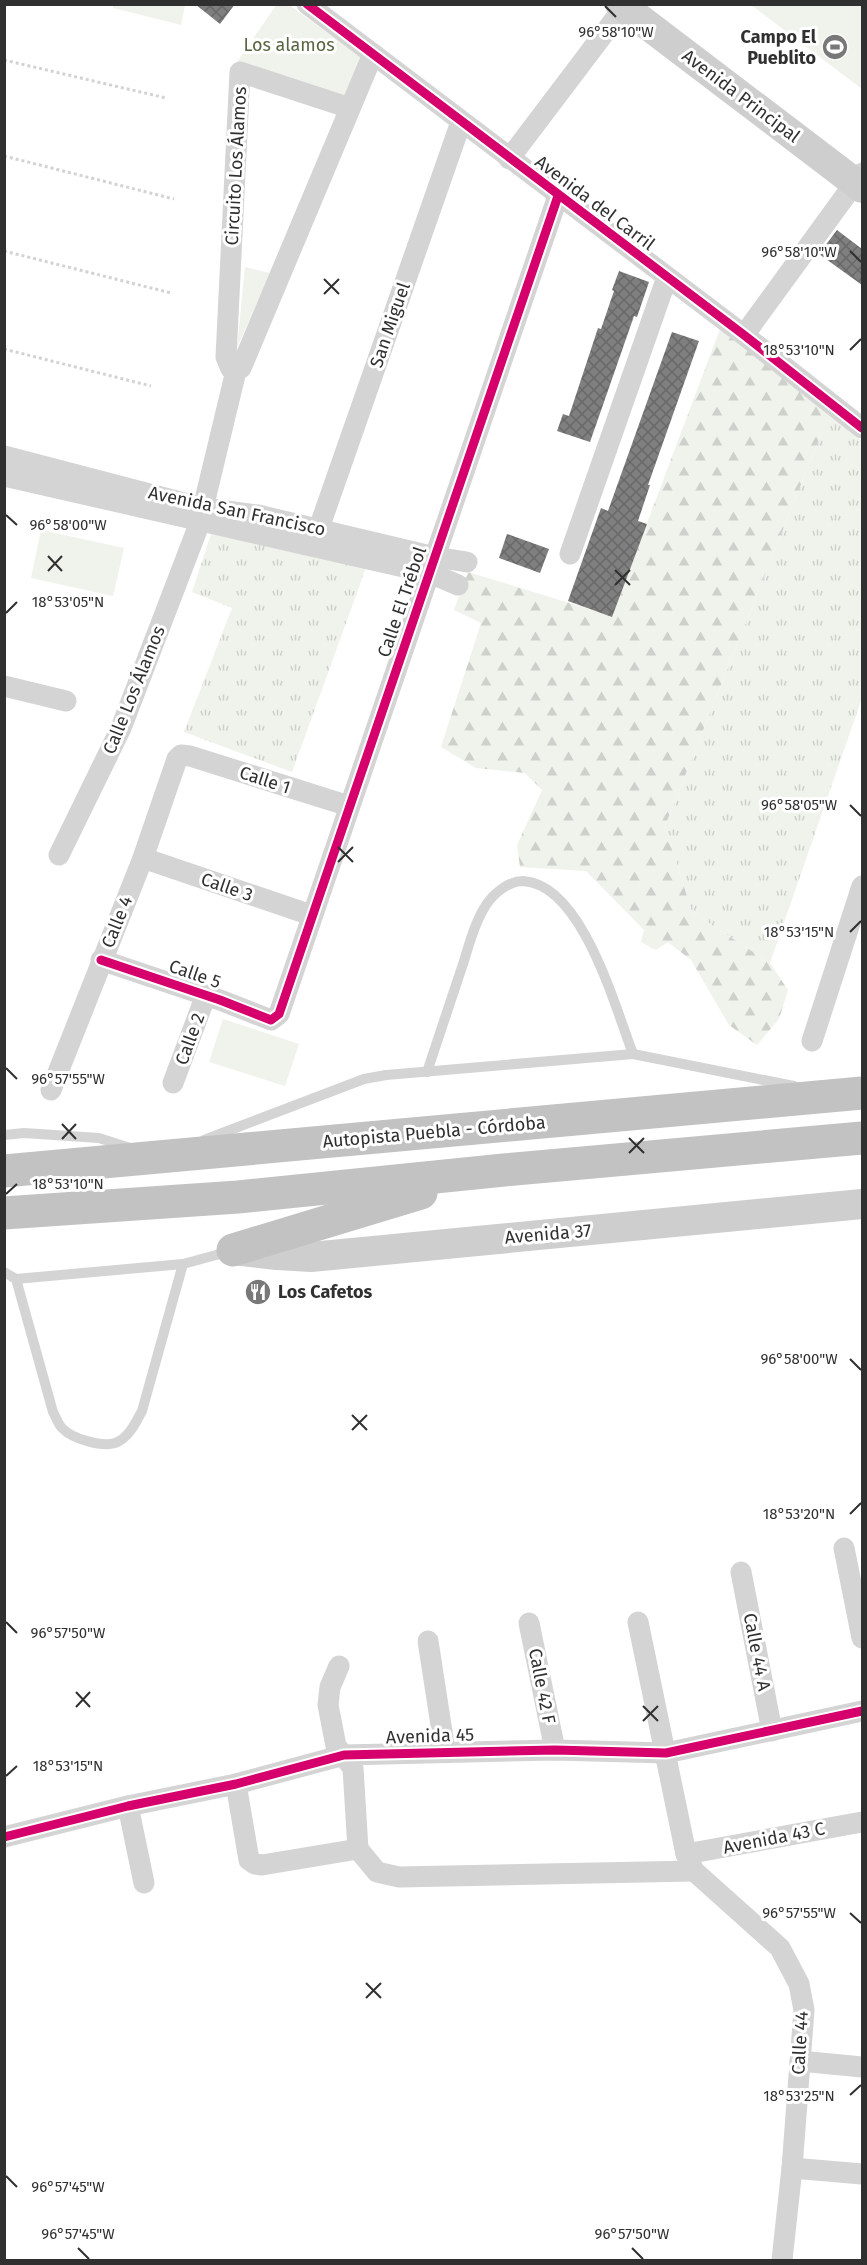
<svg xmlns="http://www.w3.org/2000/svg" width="867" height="2265" viewBox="0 0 867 2265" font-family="'Fira Sans',sans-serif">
<defs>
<pattern id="grass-tufts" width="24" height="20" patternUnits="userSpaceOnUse" patternTransform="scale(1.5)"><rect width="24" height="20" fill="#f0f2ec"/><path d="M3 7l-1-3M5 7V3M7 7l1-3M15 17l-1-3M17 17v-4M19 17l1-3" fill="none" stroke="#ced0cb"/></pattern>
<pattern id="forest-firs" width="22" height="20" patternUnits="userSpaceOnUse" patternTransform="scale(1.5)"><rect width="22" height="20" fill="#f0f2ec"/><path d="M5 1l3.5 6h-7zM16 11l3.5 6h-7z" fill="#ced0cb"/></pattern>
<pattern id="building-cross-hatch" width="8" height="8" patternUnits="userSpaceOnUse" patternTransform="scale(1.5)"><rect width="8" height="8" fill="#7f7f7f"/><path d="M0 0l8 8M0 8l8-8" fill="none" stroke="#686868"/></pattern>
</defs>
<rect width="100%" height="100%" fill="#fff"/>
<g fill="url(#grass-tufts)">
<polygon points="829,414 862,441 862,698 770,963 692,912 665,826"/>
<polygon points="211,534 367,565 292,772 184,732 232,608 192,592"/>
</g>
<polygon fill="url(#forest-firs)" points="720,329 829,414 665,826 692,912 770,963 788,990 779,1019 757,1045 729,1025 691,960 668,942 656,950 641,942 644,930 586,871 520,867 517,845 542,790 525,773 476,768 441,747 481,623 454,610 468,572 612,616"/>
<g fill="#f0f2ec">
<polygon points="114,4 185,4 185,5 181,25 113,8"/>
<polygon points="277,4 289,5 362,58 346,99 237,62"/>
<polygon points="751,5 862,5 862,89"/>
<polygon points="245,267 270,273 237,348"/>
<polygon points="41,530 124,548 113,596 31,578"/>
<polygon points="223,1019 299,1044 285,1086 209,1062"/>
</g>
<g fill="url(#building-cross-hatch)">
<polygon points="195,4 235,4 220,24"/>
<polygon points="837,230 862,249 862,285 819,254"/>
<polygon points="619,271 649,282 637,317 634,316 590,442 557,431 563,414 569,416 598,328 601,329 614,291 612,290"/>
<polygon points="672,332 699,341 648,485 650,485 638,521 647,524 612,617 568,601 601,508 608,511"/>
<polygon points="507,534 549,549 540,573 499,558"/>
</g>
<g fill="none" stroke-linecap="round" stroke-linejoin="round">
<g stroke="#d3d3d3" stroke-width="3" stroke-dasharray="3 3" stroke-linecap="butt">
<polyline points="4,60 166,98"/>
<polyline points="4,156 174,199"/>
<polyline points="4,251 171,293"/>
<polyline points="4,349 151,386"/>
</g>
<g stroke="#d4d4d4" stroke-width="10">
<path d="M 427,1072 C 439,1036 451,1000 463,964 C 469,945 475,922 486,905 C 494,893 509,881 523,881 C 582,884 615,1007 633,1054"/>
<polyline points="4,1135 24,1133 99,1138 130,1148"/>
<polyline points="204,1140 364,1079 386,1075 633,1054 794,1086"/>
<polyline points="4,1272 16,1279 183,1264 231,1251"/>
<path d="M 16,1279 L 53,1412 C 56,1417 58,1424 62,1428 C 72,1439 102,1447 115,1443 C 129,1438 136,1422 142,1411 L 183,1264"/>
</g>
<g stroke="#d4d4d4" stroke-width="21">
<polyline points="307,4 744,335 862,428"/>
<polyline points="509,159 624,7"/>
<polyline points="744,335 862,173"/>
<polyline points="236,371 231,369 226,357 240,72 350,108"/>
<polyline points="4,456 203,508 258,515 435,557 467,562"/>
<polyline points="4,476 430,573 458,585"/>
<polyline points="203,508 236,371 241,368 373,54"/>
<polyline points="319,528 461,122"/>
<polyline points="570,554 667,277"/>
<polyline points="4,686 66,701"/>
<polyline points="59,855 121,728 200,522"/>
<polyline points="143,858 311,915"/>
<polyline points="101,960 220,1000 271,1020 279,1014 558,196"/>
<polyline points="812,1041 862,886"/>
<polyline points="173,1083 206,995"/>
<polyline points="51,1090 143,858 177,759 181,755 190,756 349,806"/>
<polyline points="844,1548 862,1638"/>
<polyline points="741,1572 772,1731"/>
<polyline points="638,1622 686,1854 694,1871 780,1948 799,1984 804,2010 792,2168 782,2260"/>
<polyline points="529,1623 555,1750"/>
<polyline points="428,1641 445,1751"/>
<polyline points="339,1666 330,1687 328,1705 336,1746 353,1768 358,1849"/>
<polyline points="236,1784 249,1860 255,1864 262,1865 358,1849"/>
<polyline points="128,1806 144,1883"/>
<polyline points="4,1837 128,1806 236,1784 344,1755 555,1750 666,1753 862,1711"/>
<polyline points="358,1849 377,1872 399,1877 694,1871"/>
<polyline points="686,1854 862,1822"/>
<polyline points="800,2061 862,2067"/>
<polyline points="792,2168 862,2174"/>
</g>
<g stroke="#cecece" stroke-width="30">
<polyline points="620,4 862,188"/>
<polyline points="233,1250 277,1255 311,1257 862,1204"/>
</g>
<g stroke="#c2c2c2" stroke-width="33">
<polyline points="4,1171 862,1093"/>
<polyline points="4,1213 238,1197 504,1170 862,1138"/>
<polyline points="233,1250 421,1193"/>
</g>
<g stroke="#fff" stroke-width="13">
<g id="cycleway">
<polyline points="307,4 744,335 862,428"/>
<polyline points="101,960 220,1000 271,1020 279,1014 558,196"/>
<polyline points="4,1837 128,1806 236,1784 344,1755 555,1750 666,1753 862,1711"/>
</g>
</g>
<use href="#cycleway" stroke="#d6006c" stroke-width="9"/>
</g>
<path fill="none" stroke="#303030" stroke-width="2" d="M 605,6 L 616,17M 850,251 L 861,262M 324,279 L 339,294M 324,294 L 339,279M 850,350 L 861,339M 6,515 L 17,525M 48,556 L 62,571M 615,570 L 630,585M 48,571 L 62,556M 615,585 L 630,570M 6,613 L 17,602M 850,805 L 861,816M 338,847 L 353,862M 338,862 L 353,847M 850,932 L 861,921M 6,1068 L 17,1079M 62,1124 L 76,1139M 629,1138 L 644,1153M 62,1139 L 76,1124M 629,1153 L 644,1138M 6,1194 L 17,1184M 850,1359 L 861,1370M 352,1415 L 367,1430M 352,1430 L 367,1415M 850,1514 L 861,1503M 6,1622 L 17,1633M 76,1692 L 90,1707M 643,1706 L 658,1721M 76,1707 L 90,1692M 643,1721 L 658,1706M 6,1776 L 17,1766M 850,1913 L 861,1923M 366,1983 L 381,1998M 366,1998 L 381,1983M 850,2095 L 861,2085M 6,2176 L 17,2187M 78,2248 L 89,2259M 632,2248 L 643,2259"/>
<defs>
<g id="stadium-disc" transform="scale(1.35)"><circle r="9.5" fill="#787878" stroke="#fff"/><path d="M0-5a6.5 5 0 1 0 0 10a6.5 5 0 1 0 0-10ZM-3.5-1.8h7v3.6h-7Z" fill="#fff"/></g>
<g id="restaurant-disc" transform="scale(1.35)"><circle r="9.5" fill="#787878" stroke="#fff"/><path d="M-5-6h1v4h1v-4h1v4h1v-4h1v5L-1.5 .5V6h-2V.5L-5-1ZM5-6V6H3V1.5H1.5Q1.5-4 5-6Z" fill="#fff"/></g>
</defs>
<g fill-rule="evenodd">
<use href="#stadium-disc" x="835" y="47"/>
<use href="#restaurant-disc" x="258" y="1292"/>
</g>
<g text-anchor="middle" stroke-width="6" stroke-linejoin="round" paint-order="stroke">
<g font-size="18" font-weight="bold" fill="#303030" stroke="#fff" text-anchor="end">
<text x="816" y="43">Campo El<tspan x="816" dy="21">Pueblito</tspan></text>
<text x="278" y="1298" text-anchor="start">Los Cafetos</text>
</g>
<g font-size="18" fill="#566742" stroke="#fff">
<text x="289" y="51">Los alamos</text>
</g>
<g font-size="18" fill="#303030" stroke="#fff">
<text transform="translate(741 96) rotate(37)" y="6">Avenida Principal</text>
<text transform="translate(236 166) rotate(-87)" y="6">Circuito Los Álamos</text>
<text transform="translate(595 203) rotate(37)" y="6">Avenida del Carril</text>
<text transform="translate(390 325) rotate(-71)" y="6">San Miguel</text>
<text transform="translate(237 511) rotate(12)" y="6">Avenida San Francisco</text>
<text transform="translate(402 602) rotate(-71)" y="6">Calle El Trébol</text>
<text transform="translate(134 690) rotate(-68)" y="6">Calle Los Álamos</text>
<text transform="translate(265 780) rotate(18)" y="6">Calle 1</text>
<text transform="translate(227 887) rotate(19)" y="6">Calle 3</text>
<text transform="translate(117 922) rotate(-68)" y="6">Calle 4</text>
<text transform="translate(195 974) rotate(19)" y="6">Calle 5</text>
<text transform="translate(190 1039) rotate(-70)" y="6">Calle 2</text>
<text transform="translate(434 1132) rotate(-5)" y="6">Autopista Puebla - Córdoba</text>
<text transform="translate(548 1234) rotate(-5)" y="6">Avenida 37</text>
<text transform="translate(757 1652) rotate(79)" y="6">Calle 44 A</text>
<text transform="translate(542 1686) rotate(79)" y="6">Calle 42 F</text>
<text transform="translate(430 1736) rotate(-2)" y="6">Avenida 45</text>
<text transform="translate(774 1838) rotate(-11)" y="6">Avenida 43 C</text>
<text transform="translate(800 2043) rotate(-87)" y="6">Calle 44</text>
</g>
</g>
<g font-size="15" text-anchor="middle" fill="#303030" stroke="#fff" stroke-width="6" stroke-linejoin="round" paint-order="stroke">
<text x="616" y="37">96°58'10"W</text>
<text x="799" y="257">96°58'10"W</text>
<text x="799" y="355">18°53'10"N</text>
<text x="68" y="530">96°58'00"W</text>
<text x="68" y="607">18°53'05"N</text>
<text x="799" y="810">96°58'05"W</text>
<text x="799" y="937">18°53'15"N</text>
<text x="68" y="1084">96°57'55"W</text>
<text x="68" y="1189">18°53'10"N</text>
<text x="799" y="1364">96°58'00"W</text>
<text x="799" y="1519">18°53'20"N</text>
<text x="68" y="1638">96°57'50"W</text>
<text x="68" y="1771">18°53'15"N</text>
<text x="799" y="1918">96°57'55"W</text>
<text x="799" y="2101">18°53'25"N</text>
<text x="68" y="2192">96°57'45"W</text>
<text x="78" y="2239">96°57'45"W</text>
<text x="632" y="2239">96°57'50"W</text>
</g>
<rect width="867" height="2265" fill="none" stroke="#303030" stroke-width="12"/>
</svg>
